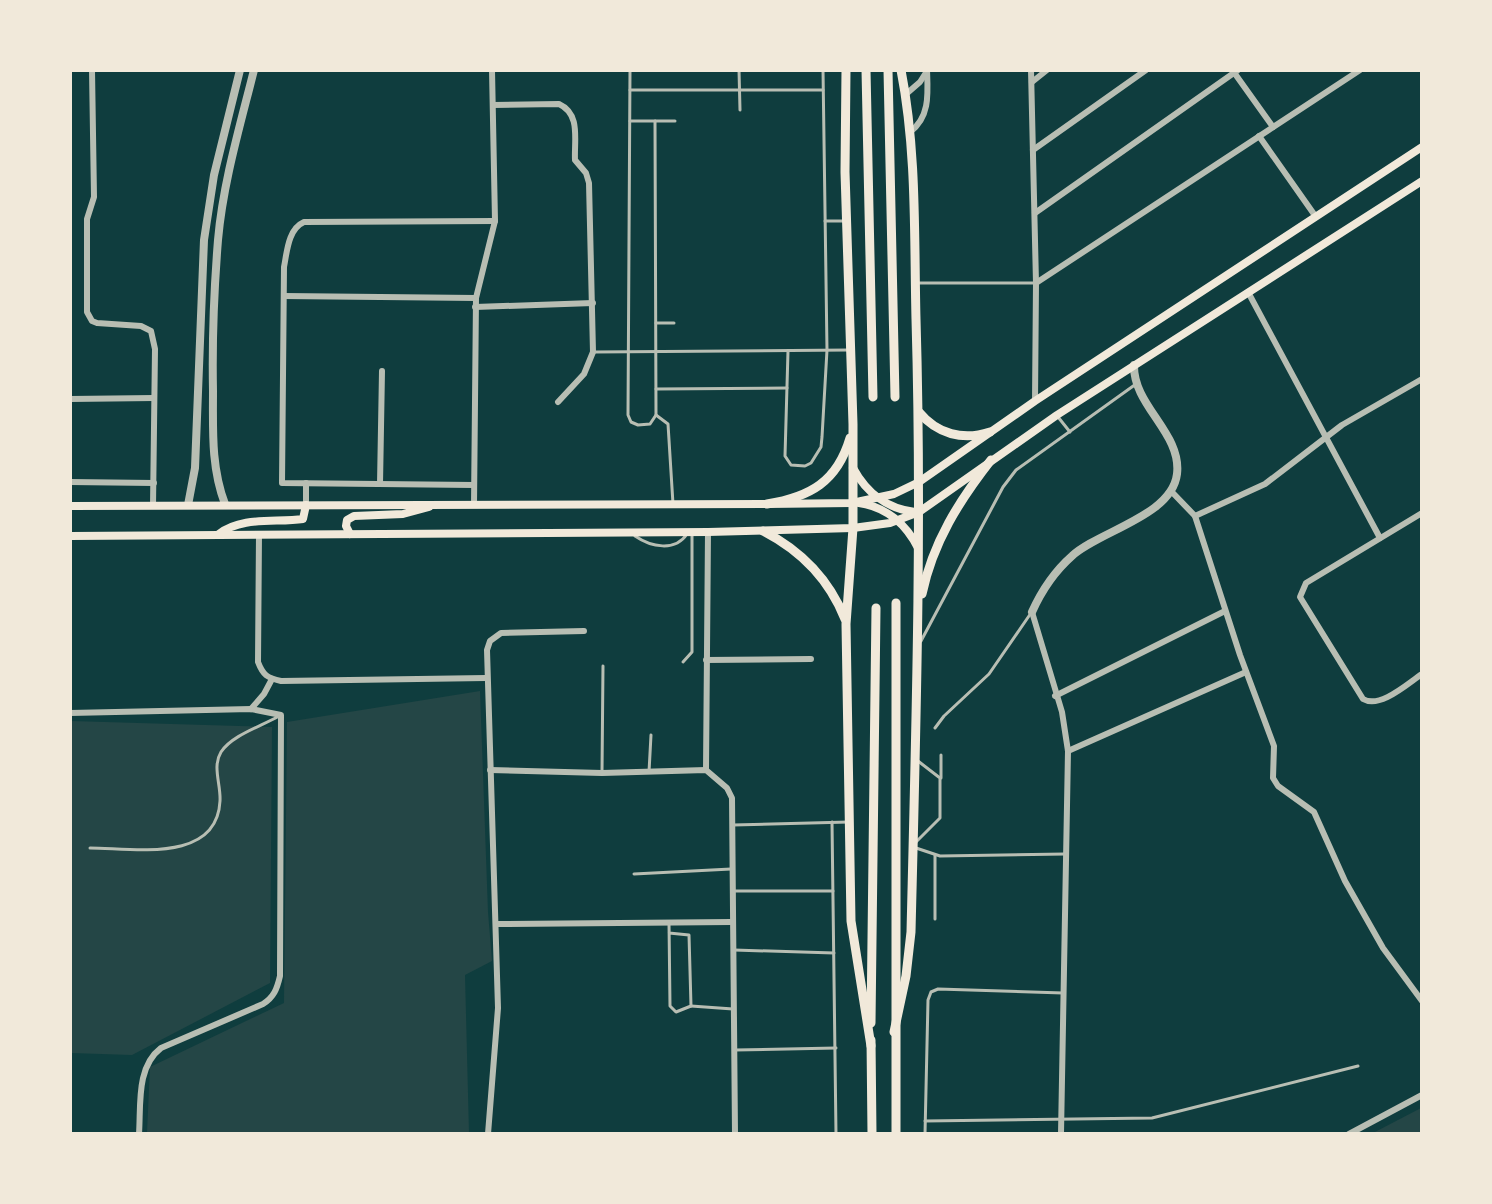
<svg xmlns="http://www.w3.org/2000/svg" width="1492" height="1204" viewBox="0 0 1492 1204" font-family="'Golos Text',sans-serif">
<rect width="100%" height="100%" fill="#0f3d3e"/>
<g fill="#244646">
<polygon points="480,691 488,912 492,961 465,975 469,1133 147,1133 150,1067 284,1003 287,722"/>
<polygon points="71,721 272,727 270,983 132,1055 71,1053"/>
<polygon points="1421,1108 1421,1133 1373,1133"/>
</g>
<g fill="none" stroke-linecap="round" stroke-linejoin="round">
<g stroke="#b8beb3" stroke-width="3">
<polyline points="630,70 628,415 631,422 638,425 650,424 656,415 655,121"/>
<polyline points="739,70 740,110"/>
<polyline points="630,90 823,90"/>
<polyline points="630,121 675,121"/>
<polyline points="825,221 845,221"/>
<polyline points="917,283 1036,283"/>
<polyline points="656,323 674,323"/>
<polyline points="788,351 785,456 791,465 805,466 811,463 821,447 822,437 827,350 823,70"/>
<polyline points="595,352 849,350"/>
<polyline points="656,389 787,388"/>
<polyline points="656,415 668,424 673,504"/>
<polyline points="1058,417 1070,432"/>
<path d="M 635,536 C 651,547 675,552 687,534"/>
<polyline points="921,641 1003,487 1016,470 1136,384"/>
<polyline points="683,662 692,652 692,534"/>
<polyline points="935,728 944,716 989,674 1031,613"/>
<polyline points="602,772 603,666"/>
<polyline points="649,772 651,735"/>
<polyline points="941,778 941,755"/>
<polyline points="832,822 836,1134"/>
<polyline points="733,825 849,822"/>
<polyline points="916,842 940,818 940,778 918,761"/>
<path d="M 90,848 C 132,848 217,864 220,801 C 221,784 212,767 221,752 C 232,735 262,726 279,716"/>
<polyline points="916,848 940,856 1065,854"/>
<polyline points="935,855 935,919"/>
<polyline points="634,874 731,869"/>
<polyline points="733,891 833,891"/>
<polyline points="669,923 670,1006 676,1012 691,1006 689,935 669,933"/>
<polyline points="734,950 834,953"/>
<polyline points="691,1006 733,1009"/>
<polyline points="735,1050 836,1048"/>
<polyline points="925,1121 1152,1118 1358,1066"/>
<polyline points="925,1134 928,1000 931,992 938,989 1063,993"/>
</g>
<g stroke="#b8beb3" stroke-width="6">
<polyline points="92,70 94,197 87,219 87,312 92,321 97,323 141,326 151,331 155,349 153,506"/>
<polyline points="1031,70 1036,283 1035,401"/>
<polyline points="1233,71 1273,127"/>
<polyline points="1032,82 1047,70"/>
<polyline points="905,95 920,82 927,71"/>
<path d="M 493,105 L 559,104 C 581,114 574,140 575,160 L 586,173 L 589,183 L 593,352 L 584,374 L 558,402"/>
<path d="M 910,132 C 930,117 928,94 927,70"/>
<polyline points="1259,136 1316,217"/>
<polyline points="1033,150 1146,70"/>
<polyline points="1035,213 1238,70"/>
<polyline points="1036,283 1360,70"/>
<polyline points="1248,292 1380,538"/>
<polyline points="284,296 476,298"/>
<polyline points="475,307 593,303"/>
<polyline points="70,399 154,398"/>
<polyline points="70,482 154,483"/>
<polyline points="380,484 382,371"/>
<path d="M 474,485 L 282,483 L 284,267 C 287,252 288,229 304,222 L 495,221"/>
<polyline points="1171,491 1195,516 1240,655 1274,746 1273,778 1278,786 1314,812 1345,881 1383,948 1422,1001"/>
<polyline points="306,505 306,483"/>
<polyline points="474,505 476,298 495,221 492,70"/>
<path d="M 1422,513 L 1306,583 L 1300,597 L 1363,699 C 1380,709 1407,684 1422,674"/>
<polyline points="1195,516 1265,484 1342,425 1422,379"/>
<path d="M 259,534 L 258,662 C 263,675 267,678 281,681 L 486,678"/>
<polyline points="1032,612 1062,712 1068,751 1061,1134"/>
<polyline points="706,660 811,659"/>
<polyline points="1055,696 1225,611"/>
<polyline points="251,709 264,694 272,679"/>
<path d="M 70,713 L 251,709 L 281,715 L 280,976 C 277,989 274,997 263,1004 L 161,1048 C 136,1067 141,1105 139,1134"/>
<polyline points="1068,751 1246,672"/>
<polyline points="490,770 602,773 706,770 727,788 732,798 735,1134"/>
<polyline points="706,770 708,532"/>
<polyline points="496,924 731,922"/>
<polyline points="488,1134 498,1008 487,650 490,641 501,633 584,631"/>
<polyline points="1349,1134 1422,1095"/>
</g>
<g stroke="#b8beb3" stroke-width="8">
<path d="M 225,504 C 211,467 213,430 213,391 C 212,341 214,290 218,240 C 223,183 240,126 254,70"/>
<polyline points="188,505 195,468 204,240 214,175 240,70"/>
<path d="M 1032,612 C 1041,592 1055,571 1072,556 C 1099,531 1172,516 1177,474 C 1182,433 1133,406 1134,365"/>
</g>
<g stroke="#f1e9da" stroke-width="8">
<path d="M 853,468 C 866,492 887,509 915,512"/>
<path d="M 859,503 C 886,507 906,524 918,548"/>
<polyline points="70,506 767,504 852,503 894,494 919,482 1035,401 1422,147"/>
<path d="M 219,534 C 242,516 276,523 303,519 L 306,505"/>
<polyline points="350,534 346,526 347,520 354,516 403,514 429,507"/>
<polyline points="70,536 708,532 853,528 890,523 919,512 1057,415 1422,181"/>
</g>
<g stroke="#f1e9da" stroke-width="9">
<polyline points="846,70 845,172 853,424 853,528 846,624 851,921 871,1046"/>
<polyline points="866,70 873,397"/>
<polyline points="888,70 895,397"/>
<path d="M 919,412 C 937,434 963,441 990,432"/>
<path d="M 767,504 C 810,497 837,482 850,438"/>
<path d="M 763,531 C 800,550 829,579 845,619"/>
<path d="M 922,594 C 933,542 959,501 991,460"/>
<polyline points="871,1023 876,608"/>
<path d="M 894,1032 L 906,976 L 911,932 C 916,727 922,523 916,319 C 914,237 917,152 901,70"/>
<polyline points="871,1040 872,1134"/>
<polyline points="896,1134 896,603"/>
</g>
</g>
<rect width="1492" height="1204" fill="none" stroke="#f1e9da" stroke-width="144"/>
</svg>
